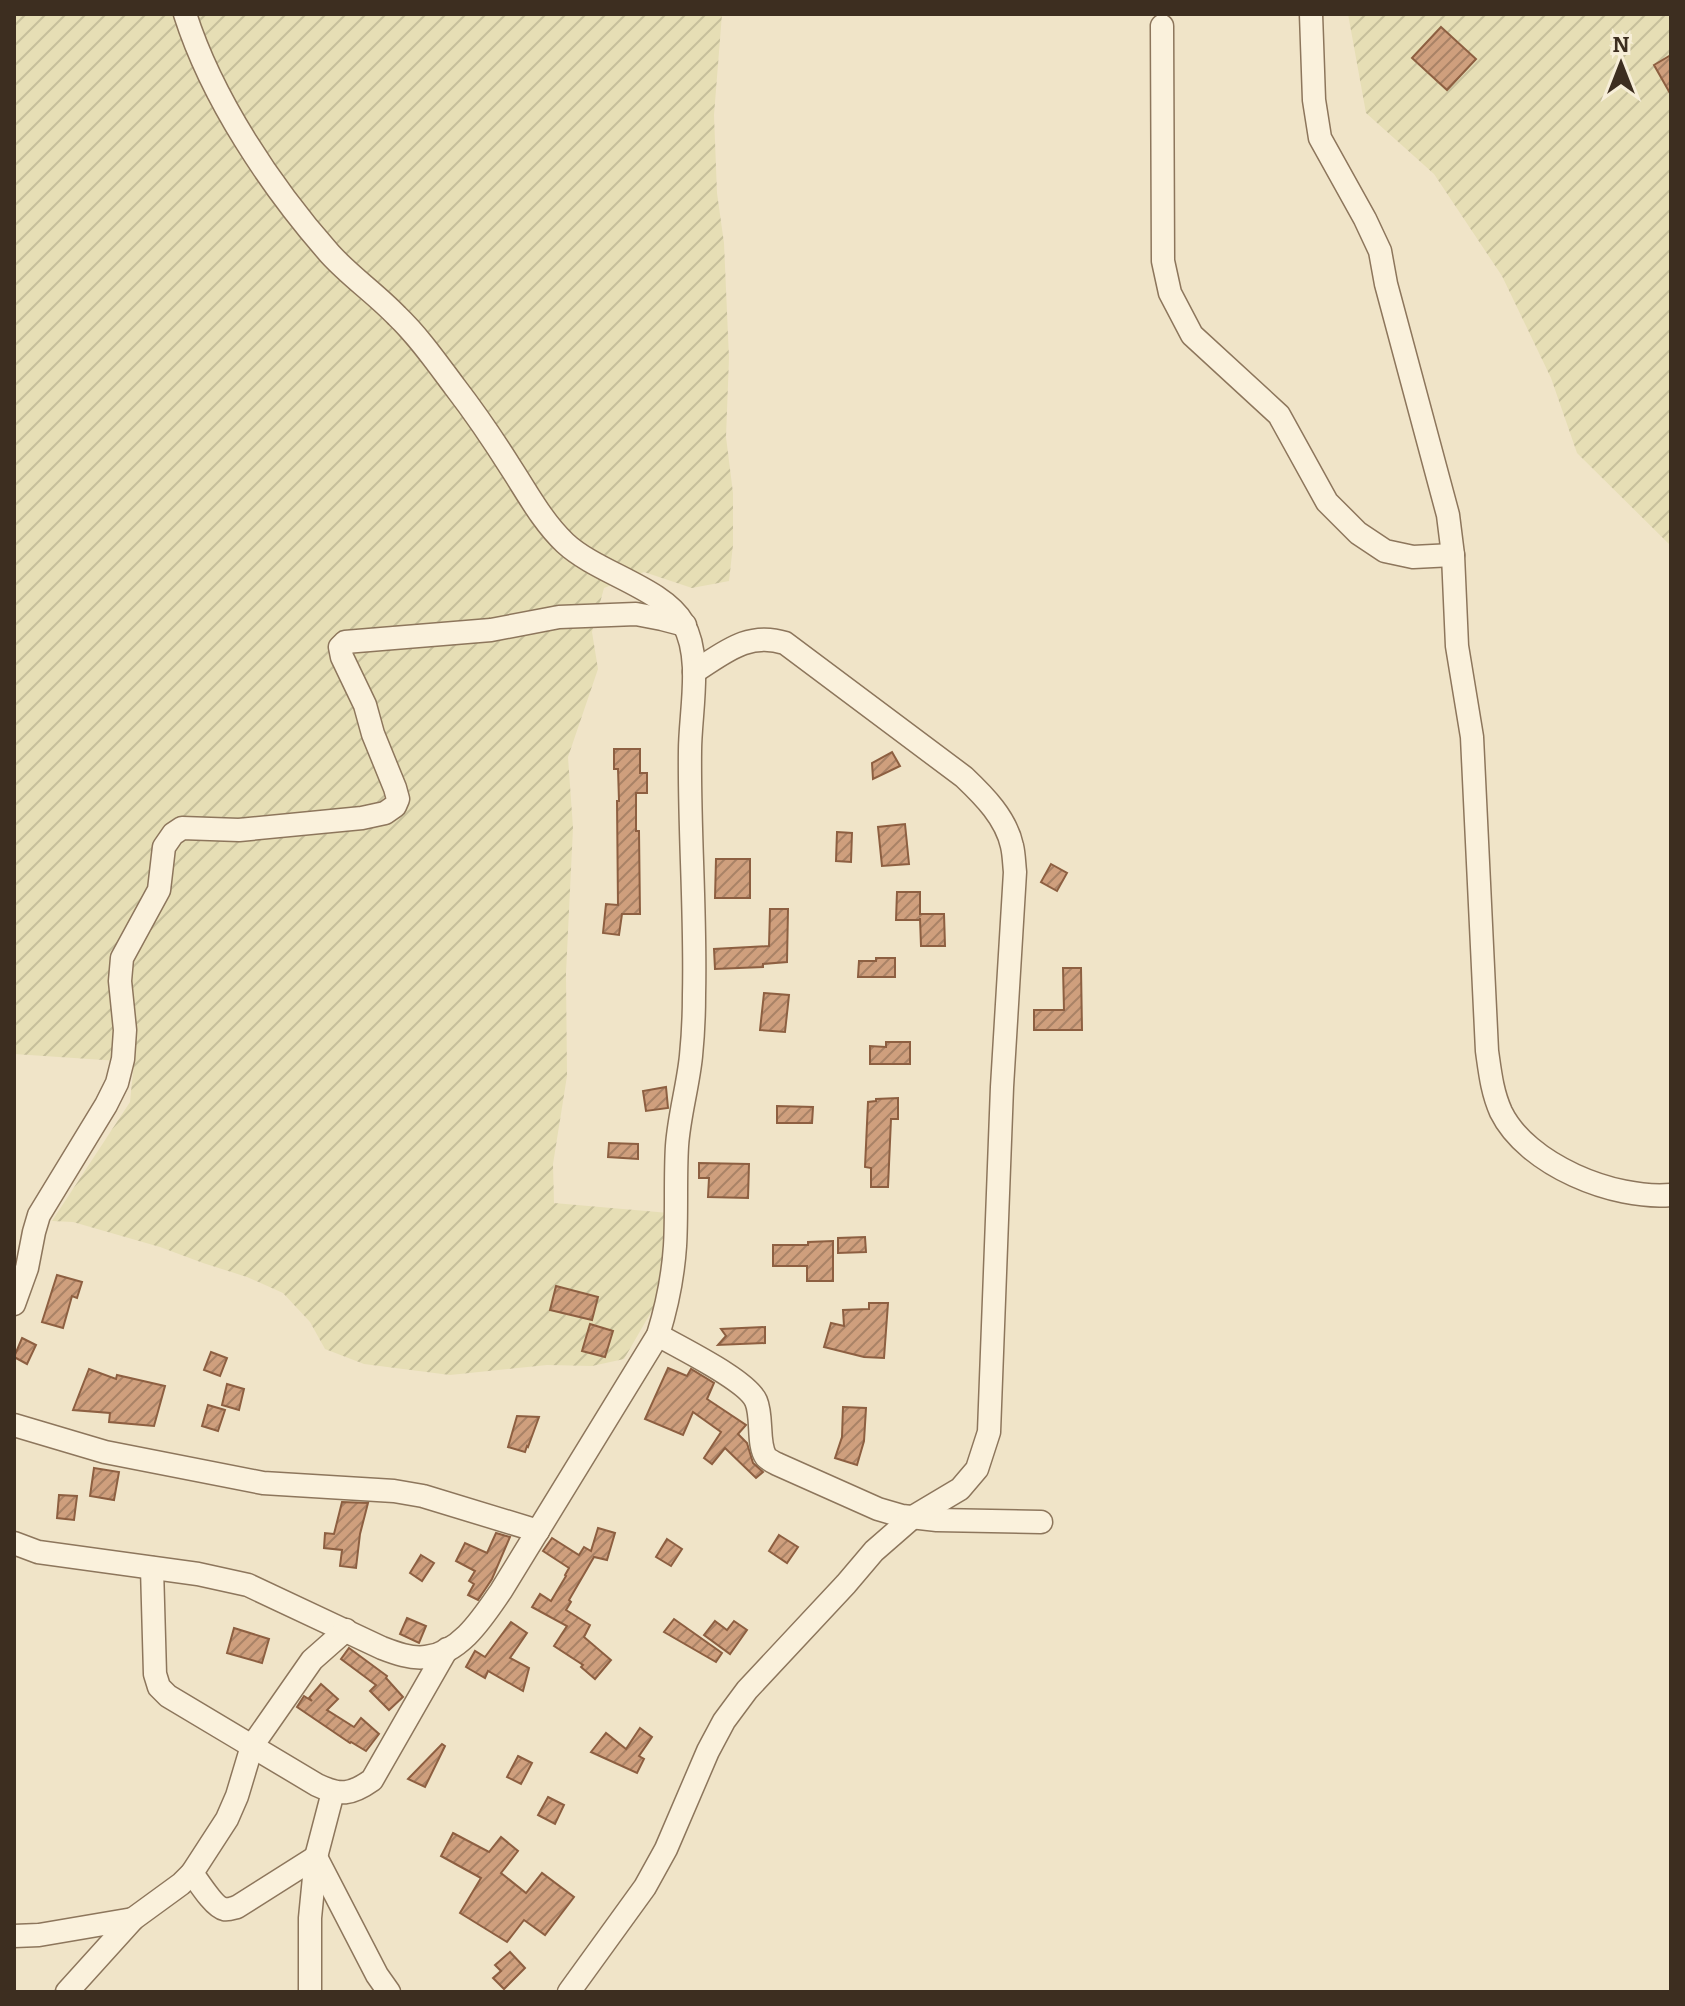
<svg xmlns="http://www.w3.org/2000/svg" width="1685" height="2006" viewBox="0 0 1685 2006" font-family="Bitter,serif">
<defs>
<pattern id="farmland-furrows" width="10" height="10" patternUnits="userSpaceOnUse" patternTransform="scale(2)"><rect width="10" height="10" fill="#e6deb5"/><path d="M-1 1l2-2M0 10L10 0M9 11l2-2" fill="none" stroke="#c6bf9b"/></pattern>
<pattern id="building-hatch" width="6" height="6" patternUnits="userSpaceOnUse" patternTransform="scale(2)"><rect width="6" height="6" fill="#cf9f7d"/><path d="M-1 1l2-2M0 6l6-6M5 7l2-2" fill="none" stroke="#a98266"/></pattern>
</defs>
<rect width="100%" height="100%" fill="#f0e4c8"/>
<g fill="url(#farmland-furrows)">
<polygon points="14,14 722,14 714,115 717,193 724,243 729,358 726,437 733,493 733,545 729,581 692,588 644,572 604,588 592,632 598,669 568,757 573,828 566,973 567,1076 553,1164 554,1203 669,1213 662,1279 654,1307 624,1359 592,1366 547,1365 450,1375 364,1364 325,1349 310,1322 283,1293 247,1277 203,1263 160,1247 73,1222 52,1221 130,1102 134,1062 14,1054"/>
<polygon points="1348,14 1671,14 1671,546 1577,453 1551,378 1502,276 1434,174 1366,113"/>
</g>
<g fill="url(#building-hatch)" stroke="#8d5f41" stroke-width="2">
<polygon points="1441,27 1476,59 1447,90 1412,58"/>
<polygon points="1671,55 1671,95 1654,65"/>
<polygon points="614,749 640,749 640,773 647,773 647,793 636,793 636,831 639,831 640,914 622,914 619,935 603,933 606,904 618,905 617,801 619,801 618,769 614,769"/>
<polygon points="892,752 900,766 873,779 872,763"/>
<polygon points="905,824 909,864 882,866 878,827"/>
<polygon points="837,832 852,833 851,862 836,861"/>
<polygon points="716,859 750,859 750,898 715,898"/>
<polygon points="1051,864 1067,873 1057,891 1041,882"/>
<polygon points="897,892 920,892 920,914 944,914 945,946 921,946 920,918 920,920 896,920"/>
<polygon points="770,909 788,909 787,962 763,964 763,967 715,969 714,949 769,946"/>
<polygon points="876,958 895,958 895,977 858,977 859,961 876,961"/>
<polygon points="1063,968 1081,968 1082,1030 1034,1030 1034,1010 1064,1010"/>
<polygon points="764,993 789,995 785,1032 760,1030"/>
<polygon points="886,1042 910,1042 910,1064 870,1064 870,1046 886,1047"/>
<polygon points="666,1087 668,1108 646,1111 643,1091"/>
<polygon points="898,1098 898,1119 891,1119 888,1187 871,1187 871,1168 865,1167 868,1102 876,1101 876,1099"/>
<polygon points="777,1106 813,1107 812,1123 777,1123"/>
<polygon points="609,1143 638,1144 638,1159 608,1157"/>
<polygon points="699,1163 749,1164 748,1198 708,1197 709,1178 699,1178"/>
<polygon points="865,1237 866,1252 838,1253 838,1238"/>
<polygon points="833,1241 833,1281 807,1281 807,1266 773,1266 773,1245 808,1245 808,1242"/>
<polygon points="57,1275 82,1282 77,1298 72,1296 63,1328 42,1322"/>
<polygon points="556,1286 598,1297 592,1320 550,1310"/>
<polygon points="869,1303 888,1303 884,1358 864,1357 824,1347 831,1323 844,1326 843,1310 869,1309"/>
<polygon points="590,1324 613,1331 605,1357 582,1351"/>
<polygon points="765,1327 765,1343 718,1345 726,1336 721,1329"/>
<polygon points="22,1338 36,1345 27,1364 14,1357"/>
<polygon points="211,1352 227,1358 220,1376 204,1370"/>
<polygon points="668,1368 687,1376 691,1369 714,1383 707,1399 746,1425 738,1434 747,1443 753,1463 763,1472 756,1478 725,1448 712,1464 704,1458 721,1432 693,1412 683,1435 645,1419"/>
<polygon points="89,1369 116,1379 117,1375 165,1386 154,1426 109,1422 110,1413 73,1410"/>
<polygon points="227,1384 244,1389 239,1410 222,1405"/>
<polygon points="208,1405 225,1410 218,1431 202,1426"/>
<polygon points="843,1407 866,1408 864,1441 857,1465 835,1458 842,1437"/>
<polygon points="517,1416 539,1417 528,1447 527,1446 525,1452 508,1447"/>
<polygon points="94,1468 119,1472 114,1500 90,1496"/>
<polygon points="59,1495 77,1496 74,1520 57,1518"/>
<polygon points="342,1502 368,1503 360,1534 356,1568 340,1566 342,1550 324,1548 325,1533 334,1534"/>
<polygon points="598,1528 615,1533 607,1560 594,1557 569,1600 571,1602 566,1610 590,1625 584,1637 611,1660 595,1679 581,1667 583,1665 554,1646 567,1626 532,1607 540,1594 551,1601 566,1576 565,1575 569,1568 543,1551 552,1538 579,1555 584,1547 591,1551"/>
<polygon points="496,1533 510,1537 492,1579 478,1600 468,1595 474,1584 469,1581 475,1571 456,1561 465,1543 487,1553"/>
<polygon points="779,1535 798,1547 787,1563 769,1551"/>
<polygon points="667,1539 682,1549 671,1566 656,1557"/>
<polygon points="421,1555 434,1563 422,1581 410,1573"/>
<polygon points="407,1618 426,1626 419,1643 400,1634"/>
<polygon points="674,1619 722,1653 716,1662 664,1632"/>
<polygon points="715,1621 727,1630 734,1621 747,1630 730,1654 704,1635"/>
<polygon points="511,1622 527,1633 510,1658 529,1668 523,1691 488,1671 485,1678 466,1667 475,1651 485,1657"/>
<polygon points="234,1628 269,1639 262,1663 227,1653"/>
<polygon points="349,1648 387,1676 386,1678 403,1697 389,1710 370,1691 376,1685 341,1659"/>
<polygon points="321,1684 338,1699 327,1710 354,1727 361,1718 379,1734 366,1751 351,1742 350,1743 297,1707 304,1696 312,1701 309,1698"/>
<polygon points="640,1728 652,1737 639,1756 644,1759 637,1773 591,1752 606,1733 626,1749"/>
<polygon points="442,1744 445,1746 425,1787 408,1779"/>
<polygon points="518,1756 532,1763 521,1784 507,1777"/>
<polygon points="548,1797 564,1805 555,1824 538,1815"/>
<polygon points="453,1833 489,1852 501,1837 518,1851 501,1873 526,1893 542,1873 574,1897 545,1935 524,1920 507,1942 460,1913 481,1878 441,1856"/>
<polygon points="510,1952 525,1968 504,1989 493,1978 501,1971 495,1965"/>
</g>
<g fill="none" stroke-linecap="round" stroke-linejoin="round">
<g stroke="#8d765c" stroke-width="25">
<g id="minor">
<path d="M 1311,14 L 1314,100 L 1320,138 L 1365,219 L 1380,251 L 1386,284 L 1448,515 L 1453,555 L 1457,646 L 1472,737 L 1487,1051 C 1490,1072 1492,1092 1501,1112 C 1527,1165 1614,1200 1671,1195"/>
<polyline points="1162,26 1163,261 1170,293 1192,335 1279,415 1327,502 1358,533 1385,551 1413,557 1453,555"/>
<polyline points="14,1304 27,1268 34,1232 39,1215 106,1105 117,1083 123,1059 125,1030 120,981 122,958 159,890 164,847 173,834 182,828 239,830 362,818 385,813 395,806 398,799 395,788 373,734 365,705 342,657 340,647 345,642 491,630 559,617 636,614 662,619 685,625"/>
<path d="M 658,1335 C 680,1348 747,1380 756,1401 C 763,1417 757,1444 766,1457 C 769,1460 773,1462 777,1464 L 878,1509 L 902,1516 L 937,1520 L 1041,1522"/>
<polyline points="14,1425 105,1452 263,1483 394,1491 423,1496 538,1531"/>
<path d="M 14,1543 L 38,1552 L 198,1574 L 248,1585 L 382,1648 C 395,1653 411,1659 426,1657 C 461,1653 483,1617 501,1591 L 658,1335 C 667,1306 673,1276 675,1246 C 677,1213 675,1179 677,1146 C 679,1116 688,1086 691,1056 C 693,1036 694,1015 694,995 C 696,914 689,832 690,751 C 690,712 703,658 683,623 C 663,588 597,573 565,543 C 542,521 528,494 511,468 C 494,441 475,413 455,387 C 437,363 419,337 397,316 C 376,294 351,277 330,254 C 271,187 212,99 185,14"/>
<path d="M 152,1568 L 155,1674 L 159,1687 L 168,1696 L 317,1785 C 340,1796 351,1795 372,1780 L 447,1649"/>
<path d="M 192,1873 C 198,1881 214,1907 224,1909 C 228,1910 233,1908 237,1907 L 316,1857 L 377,1975 L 389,1992"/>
<polyline points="14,1936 39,1935 133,1919"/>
<polyline points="67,1992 133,1919 181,1884 192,1873 227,1819 237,1796 252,1746 312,1660 346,1630"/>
<polyline points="310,1992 310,1918 316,1857 333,1792"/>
<path d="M 569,1992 L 645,1887 L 666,1849 L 708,1751 L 724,1721 L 747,1690 L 846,1584 L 874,1551 L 913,1517 L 960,1489 L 977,1469 L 989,1432 L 1002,1087 L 1015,872 C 1014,863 1014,854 1012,846 C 1006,818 984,796 964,777 L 785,643 C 748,631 724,653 694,672"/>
</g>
</g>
<use href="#minor" stroke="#faf1dc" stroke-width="22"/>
</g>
<rect width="1685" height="2006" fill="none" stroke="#3d2e20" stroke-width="32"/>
<g transform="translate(1621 64)" stroke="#f7eed8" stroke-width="6" paint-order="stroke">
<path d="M0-6L14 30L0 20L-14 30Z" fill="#3d2e20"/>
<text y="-12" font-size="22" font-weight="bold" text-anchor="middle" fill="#3d2e20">N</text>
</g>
</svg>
